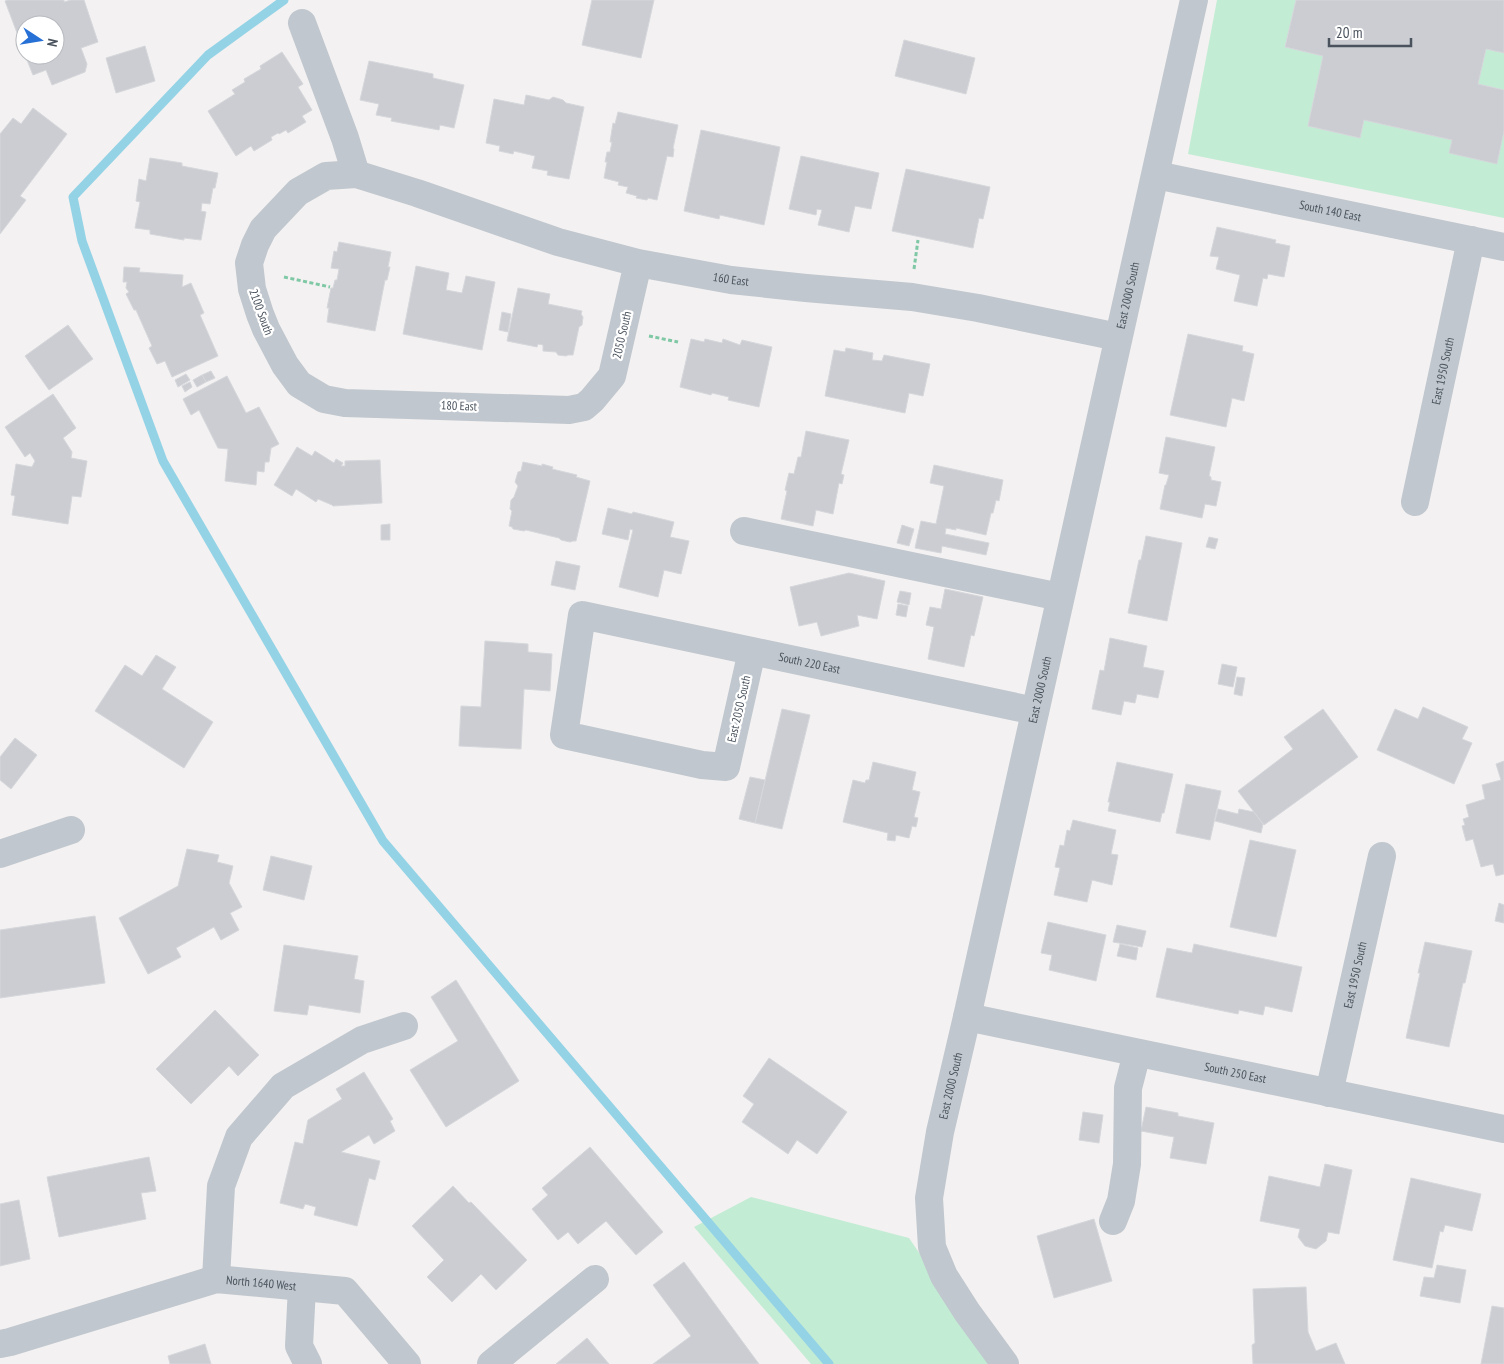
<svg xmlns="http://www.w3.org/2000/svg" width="1504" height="1364" viewBox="0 0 1504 1364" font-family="'PT Sans Narrow',sans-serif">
<rect width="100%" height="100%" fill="#f3f1f1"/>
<g fill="#c3ecd4">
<polygon points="1217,0 1296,0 1285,47 1323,56 1308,126 1360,138 1364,120 1452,140 1497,163 1504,131 1504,218 1188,154"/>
<polygon points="1486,49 1504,53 1504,90 1478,84"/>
<polygon points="751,1197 909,1238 995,1364 811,1364 694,1227"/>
</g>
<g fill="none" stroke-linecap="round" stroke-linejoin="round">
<polyline stroke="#94d3e6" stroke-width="9" points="284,0 208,55 73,197 82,241 163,461 383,841 829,1364"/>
</g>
<g fill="#cbcdd3" stroke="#d5d7db">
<polygon points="8,0 64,0 64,2 71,0 84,0 98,42 81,48 87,64 85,72 52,85 46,70 33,75 25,55 55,55 55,25 25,25 25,54 5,1"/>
<polygon points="592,0 654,0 641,58 582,45"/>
<polygon points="1296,0 1504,0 1504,53 1486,49 1478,84 1504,90 1504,131 1497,164 1449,153 1452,140 1364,120 1360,138 1308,126 1323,56 1285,47"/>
<polygon points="904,40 975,58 966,94 895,76"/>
<polygon points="145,46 155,81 116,93 106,58"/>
<polygon points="282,52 303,84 298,87 312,110 302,116 306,122 288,133 286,130 279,134 278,133 271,137 272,140 254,151 251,146 236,156 208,111 235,94 232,90 245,82 244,79 261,69 260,66"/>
<polygon points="369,61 433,74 433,78 464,85 454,128 440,125 439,130 391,121 392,118 376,115 379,104 360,100"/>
<polygon points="526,95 549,100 553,97 563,100 566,103 584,107 569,179 547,175 548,171 532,168 535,156 514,151 513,154 499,151 500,146 486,143 494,99 524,105"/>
<polygon points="33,108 67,134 20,196 26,200 0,234 0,134 13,118 21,124"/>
<polygon points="618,112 678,125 673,148 674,149 673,157 667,156 657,200 648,198 647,200 636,198 637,196 626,193 628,187 618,185 619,182 604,178 607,162 605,162 607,152 610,152 612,142 610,142 613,123 615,124"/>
<polygon points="701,130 780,147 764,225 720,215 719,219 684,211"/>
<polygon points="801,156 879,173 871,209 855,206 849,232 818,225 822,210 817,209 816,215 789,209"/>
<polygon points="150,158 182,163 182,166 218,173 215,188 213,188 210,204 202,203 201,211 206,212 201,240 184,238 184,240 150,234 150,230 135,228 140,202 136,201 139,179 146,181"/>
<polygon points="906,169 990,187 983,219 979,218 973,248 892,231"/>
<polygon points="1217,227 1276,240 1275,243 1290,246 1284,277 1268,274 1267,279 1263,278 1257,306 1234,301 1240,275 1216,269 1219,257 1210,256"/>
<polygon points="339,242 391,252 388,267 390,267 387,280 385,280 375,331 327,322 329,308 327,308 331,288 333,288 335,280 337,280 339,269 331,268 334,251 337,252"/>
<polygon points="416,266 449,273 446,290 462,293 466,276 495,282 482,350 403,334"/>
<polygon points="124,267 140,268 139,272 183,275 182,287 191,283 204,313 200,315 218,356 172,377 165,361 157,364 149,348 152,346 136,310 134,310 126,294 129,292 126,288 127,282 123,282"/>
<polygon points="518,288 550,294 548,304 582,311 581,314 583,317 582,325 579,327 573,355 568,355 566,356 558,355 556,352 543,351 543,345 538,344 537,347 507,341"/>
<polygon points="502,312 511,314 508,332 499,330"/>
<polygon points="68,325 93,359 49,390 25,356"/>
<polygon points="1188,334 1243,346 1242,351 1254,354 1244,401 1232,398 1226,427 1170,415"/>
<polygon points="691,339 704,342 705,339 722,343 723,339 740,345 742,340 772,347 759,407 728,400 729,397 712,393 711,395 680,387"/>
<polygon points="846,348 873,353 872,360 882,361 884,355 930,364 923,396 909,393 905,413 825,396 834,350 845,352"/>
<polygon points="211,371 215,378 206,382 202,375"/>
<polygon points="186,374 190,380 178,387 175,380"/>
<polygon points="202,375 206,382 197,387 193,380"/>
<polygon points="227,376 246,413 259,407 279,444 271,448 269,462 265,462 264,472 257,471 256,485 225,481 228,449 218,448 199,410 191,415 183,399"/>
<polygon points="190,382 192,387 185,392 182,386"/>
<polygon points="53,394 76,428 63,438 72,452 71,458 87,461 81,497 72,496 68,524 12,515 15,496 11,495 16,464 32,467 35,461 30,453 25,457 5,427"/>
<polygon points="806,431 849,440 841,474 844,475 842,484 839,483 833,514 816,510 813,526 781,519 787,491 785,490 789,473 794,474 798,457 801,457"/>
<polygon points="1166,437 1215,447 1209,476 1211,477 1211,480 1221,482 1216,506 1205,504 1202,518 1160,509 1165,485 1166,485 1169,475 1159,473"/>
<polygon points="297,447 312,456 315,451 334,463 336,459 343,463 341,466 345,466 345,461 380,460 382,503 333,506 332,505 318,499 316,502 296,489 292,496 274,485"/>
<polygon points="523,462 542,466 542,464 553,467 552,469 577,475 576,477 590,481 576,541 573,541 570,542 561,540 559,538 526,530 524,531 513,529 512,527 509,526 512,511 510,509 511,500 514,497 518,486 515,482 518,472 521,471"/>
<polygon points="934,465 1003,480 999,501 996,500 993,513 991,513 986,535 956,528 956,530 946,528 945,534 989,543 986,555 942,546 941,553 915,548 921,521 936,524 944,486 930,483"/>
<polygon points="608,508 632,514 633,512 674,522 670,537 689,541 681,574 664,570 658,597 619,587 633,530 630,529 628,540 602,534"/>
<polygon points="390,524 390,540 381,540 381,525"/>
<polygon points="902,525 914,529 909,546 897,543"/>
<polygon points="1146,536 1182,543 1167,621 1128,613 1139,560 1141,560"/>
<polygon points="1209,537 1218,539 1215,549 1206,547"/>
<polygon points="556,561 580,566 575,590 551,585"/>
<polygon points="849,573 885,581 877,619 857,615 859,626 821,636 817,622 799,626 790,587"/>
<polygon points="945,589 983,597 974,636 971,635 964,667 928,659 934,627 926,625 930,607 941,609"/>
<polygon points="900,591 911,593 909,605 897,602"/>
<polygon points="898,604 908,606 906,617 896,615"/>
<polygon points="1110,638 1147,646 1143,667 1164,671 1158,698 1137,694 1135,703 1124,701 1121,715 1092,709 1100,670 1104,671"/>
<polygon points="485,641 528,644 528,652 552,654 550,691 524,689 521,749 459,746 461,706 481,707"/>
<polygon points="156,655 176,667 162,689 213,722 184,768 95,711 125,665 142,676"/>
<polygon points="1222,664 1237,667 1233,687 1218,684"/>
<polygon points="1237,677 1245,678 1242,696 1234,694"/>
<polygon points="1423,707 1468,727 1462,739 1472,743 1454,784 1377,750 1395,709 1418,719"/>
<polygon points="782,709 810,715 782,829 755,823"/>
<polygon points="1323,709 1358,757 1264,825 1238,791 1293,749 1284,737"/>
<polygon points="15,738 37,755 11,789 0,780 0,757"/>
<polygon points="1504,761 1504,874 1496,876 1493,864 1481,867 1473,839 1466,841 1462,826 1465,825 1463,819 1469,817 1466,805 1485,799 1482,785 1501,780 1496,764"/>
<polygon points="873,762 916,772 912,790 920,792 914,817 918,818 916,827 912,826 909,838 896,835 895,841 887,840 888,833 843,822 853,780 865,783 866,780 869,780"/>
<polygon points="1117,762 1173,774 1164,813 1162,813 1160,822 1108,811 1110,802 1108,802"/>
<polygon points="750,777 765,780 755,823 739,819"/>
<polygon points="1186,784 1221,791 1210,840 1176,833"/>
<polygon points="1218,809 1238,814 1239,809 1254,812 1263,824 1261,833 1215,821"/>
<polygon points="1073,820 1116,830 1111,854 1118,855 1112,885 1092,880 1087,902 1054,895 1060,868 1055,867 1060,845 1064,846 1067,830 1070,831"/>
<polygon points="1250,840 1296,850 1276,937 1230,927"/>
<polygon points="187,849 219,855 217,862 233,866 229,883 242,907 230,913 239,930 221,940 214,927 176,948 181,957 148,974 119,918 178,886"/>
<polygon points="271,856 312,866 304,900 263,890"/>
<polygon points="1499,903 1504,905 1504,923 1495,921"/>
<polygon points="95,916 105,983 0,998 0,930"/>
<polygon points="1048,922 1106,935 1096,981 1049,970 1052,955 1041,953"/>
<polygon points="1117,925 1146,931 1142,947 1113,942"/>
<polygon points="1425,942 1472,951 1465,983 1463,983 1449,1047 1406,1038 1420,973 1418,973"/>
<polygon points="1120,944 1138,948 1136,960 1117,956"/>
<polygon points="1194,944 1302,967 1292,1012 1265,1006 1263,1015 1239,1010 1238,1014 1156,997 1167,948 1192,953"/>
<polygon points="284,945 358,956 354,979 364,981 360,1013 309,1005 307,1015 274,1011"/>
<polygon points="456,980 519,1081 446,1127 410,1070 458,1041 431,997"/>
<polygon points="215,1010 259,1055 238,1076 229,1066 191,1104 156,1069"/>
<polygon points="769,1058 847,1112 817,1154 797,1140 788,1154 742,1122 754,1104 743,1096"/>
<polygon points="364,1072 393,1119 390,1121 395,1131 374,1144 369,1135 341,1152 380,1161 375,1180 369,1178 357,1226 314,1215 316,1207 305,1204 303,1209 280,1203 295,1142 303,1144 308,1120 342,1099 336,1089"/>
<polygon points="1146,1107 1178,1113 1178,1116 1214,1123 1206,1164 1170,1158 1174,1137 1141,1131"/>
<polygon points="1083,1112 1103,1115 1099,1143 1079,1140"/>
<polygon points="590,1147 663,1232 636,1255 606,1221 578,1244 568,1232 558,1240 532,1209 548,1195 542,1188"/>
<polygon points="149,1157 156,1191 141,1193 146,1219 59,1237 47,1177"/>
<polygon points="1325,1164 1352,1170 1339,1234 1328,1232 1326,1241 1316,1249 1305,1246 1298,1237 1300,1229 1260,1221 1269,1176 1320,1187"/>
<polygon points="1411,1178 1481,1194 1472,1231 1445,1225 1443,1232 1440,1231 1432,1268 1393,1260"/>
<polygon points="453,1186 469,1203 471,1202 527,1260 496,1290 481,1274 452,1302 427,1277 444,1260 412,1226"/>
<polygon points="19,1200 30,1259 0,1266 0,1204"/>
<polygon points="1094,1219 1112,1281 1054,1298 1037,1236"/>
<polygon points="684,1262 759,1364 653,1364 691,1336 653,1285"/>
<polygon points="1437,1265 1466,1270 1460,1303 1420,1296 1424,1277 1434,1278"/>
<polygon points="1306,1287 1308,1332 1316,1351 1336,1343 1345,1364 1253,1364 1252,1345 1255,1343 1253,1289"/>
<polygon points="1492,1306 1504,1308 1504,1364 1481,1364"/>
<polygon points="587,1338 609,1364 556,1364"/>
<polygon points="205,1344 211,1364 170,1364 168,1356"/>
</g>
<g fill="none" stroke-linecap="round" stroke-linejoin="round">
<g stroke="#7ec8a5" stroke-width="3" stroke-dasharray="4 2.5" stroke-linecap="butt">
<polyline points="914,269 918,240"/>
<polyline points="284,277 330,287"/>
<polyline points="649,336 678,342"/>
</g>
<g stroke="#c0c7ce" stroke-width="28">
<polyline points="302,23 345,138 356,174"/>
<path id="s1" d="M 1156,175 L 1504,247"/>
<path id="s2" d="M 638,263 L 612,376 L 592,400 L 584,407 L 569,410 L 345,403 L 324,399 L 299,384 L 285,365 L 266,329 L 260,314 L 252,289 L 249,263 L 255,245 L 263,229 L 298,192 L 326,176 L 356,174 L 417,193 L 558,242 L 638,263 L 731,280 L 806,288 L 912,297 L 978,308 L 1118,337"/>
<path id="s3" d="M 1415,502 L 1471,240"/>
<polyline points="744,531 1060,597"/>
<path id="s4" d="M 752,651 L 726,767 L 702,765 L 564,735 L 582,615 L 1035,711"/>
<polyline points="0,854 71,830"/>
<path id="s5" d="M 967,1017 L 1504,1129"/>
<path id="s6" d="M 1329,1093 L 1382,856"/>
<polyline points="1113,1221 1121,1201 1127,1164 1128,1088 1137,1053"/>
<polyline points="216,1279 221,1186 239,1137 283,1086 362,1040 404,1026"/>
<polyline points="302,1287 299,1346 308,1364"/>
<path id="s7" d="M 0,1344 L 10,1342 L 216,1279 L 345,1291 L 407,1364"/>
<polyline points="491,1364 595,1279"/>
<path id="s8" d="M 1005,1364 L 967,1312 L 944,1276 L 932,1247 L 929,1198 L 940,1132 L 967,1017 L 1194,0"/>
</g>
</g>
<g text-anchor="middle" stroke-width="4.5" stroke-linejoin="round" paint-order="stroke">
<g font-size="12" fill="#4a535d" stroke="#fff">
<text dy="4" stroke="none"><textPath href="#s1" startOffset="178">South 140 East</textPath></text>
<text dy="4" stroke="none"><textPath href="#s2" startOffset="1121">160 East</textPath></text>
<text dy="4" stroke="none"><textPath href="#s8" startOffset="1112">East 2000 South</textPath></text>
<text transform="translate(261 312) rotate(70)" y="4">2100 South</text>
<text transform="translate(622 335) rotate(-77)" y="4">2050 South</text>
<text dy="4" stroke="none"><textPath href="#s3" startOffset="134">East 1950 South</textPath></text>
<text transform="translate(459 406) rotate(2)" y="4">180 East</text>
<text dy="4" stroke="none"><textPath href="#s4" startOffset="638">South 220 East</textPath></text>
<text dy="4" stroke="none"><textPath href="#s8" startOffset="708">East 2000 South</textPath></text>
<text transform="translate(739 709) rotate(-77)" y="4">East 2050 South</text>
<text dy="4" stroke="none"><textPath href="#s6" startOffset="121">East 1950 South</textPath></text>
<text dy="4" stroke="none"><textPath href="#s5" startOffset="274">South 250 East</textPath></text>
<text dy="4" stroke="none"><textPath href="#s8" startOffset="302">East 2000 South</textPath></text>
<text dy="4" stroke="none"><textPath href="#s7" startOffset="271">North 1640 West</textPath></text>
</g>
</g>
<g transform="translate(40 40) rotate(102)"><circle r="24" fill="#ffffff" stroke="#b7babe"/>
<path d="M0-4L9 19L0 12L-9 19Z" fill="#2770d6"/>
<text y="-8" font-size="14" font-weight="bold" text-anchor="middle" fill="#4a535d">N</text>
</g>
<path d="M1329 38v8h82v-8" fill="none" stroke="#4a535d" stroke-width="2.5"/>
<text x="1336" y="38" font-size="15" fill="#4a535d" stroke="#ffffff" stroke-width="4" paint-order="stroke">20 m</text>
</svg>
